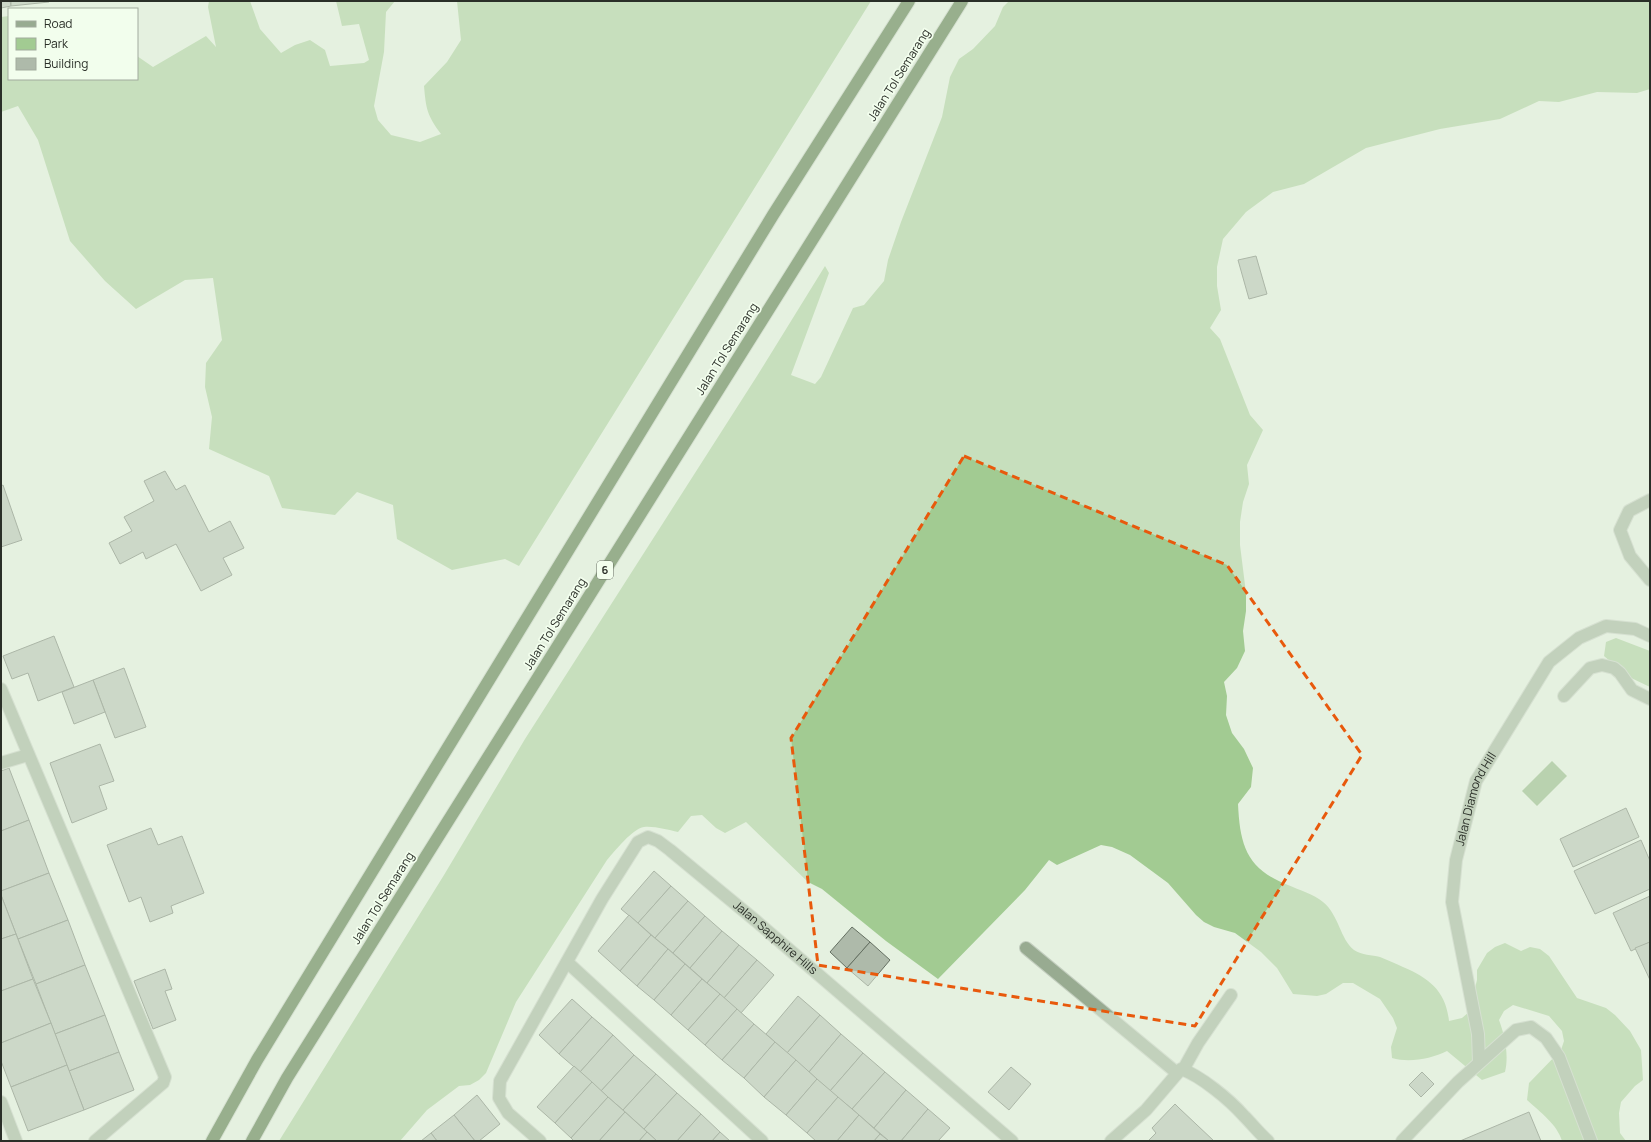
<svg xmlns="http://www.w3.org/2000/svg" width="1651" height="1142" viewBox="0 0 1651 1142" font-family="Manrope,sans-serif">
<rect width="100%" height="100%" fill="#e5f1e0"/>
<g fill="#a2cb92">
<path d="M 209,1 L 250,1 L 260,29 L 281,53 L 295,45 L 310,40 L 325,50 L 330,66 L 364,63 L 369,60 L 359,24 L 342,26 L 336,1 L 395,1 L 386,12 L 384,52 L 374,106 L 378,120 L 391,135 L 420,142 L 441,134 C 427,115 426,109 424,86 L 447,62 L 461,40 L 457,1 L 871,1 L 519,566 L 505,559 L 452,570 L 397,539 L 393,505 L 357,492 L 335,515 L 282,508 L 269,476 L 209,449 L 212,417 L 205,387 L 206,363 L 222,340 L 213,278 L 185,280 L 136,309 L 105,281 L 70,241 L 38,140 L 18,106 L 1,112 L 1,17 L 9,16 L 9,79 L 137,79 L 137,56 L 153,67 L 206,36 L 216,47 L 208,7 Z"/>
<path d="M 1009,1 L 1650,1 L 1650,89 L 1637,93 L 1597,92 L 1559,102 L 1539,101 L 1500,119 L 1440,129 L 1366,148 L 1304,184 L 1273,192 L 1246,212 L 1223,239 L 1217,267 L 1217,286 L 1221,310 L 1210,328 L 1220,339 L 1250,415 L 1263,430 L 1247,465 L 1249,484 L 1243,502 L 1240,522 L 1240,545 L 1246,593 L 1246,611 L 1243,631 L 1245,651 L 1237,668 L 1224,682 L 1227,696 L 1226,715 L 1232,733 L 1244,749 L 1253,768 L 1251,787 L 1238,804 C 1240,846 1247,869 1288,885 C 1299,890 1314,894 1323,902 C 1339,915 1340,939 1354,950 C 1362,955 1372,955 1380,957 C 1388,960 1396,964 1403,967 C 1429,978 1446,991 1449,1021 L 1462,1018 L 1469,1012 L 1477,980 L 1477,970 L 1487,953 L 1495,947 L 1505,943 L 1521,951 L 1530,947 L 1540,949 L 1549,956 L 1577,998 L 1606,1008 L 1615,1015 L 1630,1031 L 1641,1050 L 1643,1080 L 1635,1086 L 1621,1102 L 1619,1113 L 1620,1133 L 1626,1141 L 1562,1141 C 1557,1124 1540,1112 1527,1100 L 1529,1083 L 1561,1050 L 1564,1041 L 1562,1031 L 1549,1016 L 1513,1005 L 1504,1011 L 1499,1020 C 1505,1036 1509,1055 1505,1072 L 1482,1080 L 1447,1051 C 1431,1059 1409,1063 1392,1058 L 1391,1047 L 1397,1028 L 1393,1018 L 1380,999 L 1353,983 L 1343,983 L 1326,994 L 1317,996 L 1293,994 L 1277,968 L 1261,952 L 1235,933 L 1214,927 L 1204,922 L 1196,915 L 1168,883 L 1130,855 L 1112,847 L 1101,845 L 1057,865 L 1049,860 L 1025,890 L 938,979 L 886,941 L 822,889 L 808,882 L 746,822 L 725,833 L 716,828 L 702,815 L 691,816 L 678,832 C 668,830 655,826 644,827 C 632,829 615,851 607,860 L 516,1002 L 486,1073 L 479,1080 L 470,1085 L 459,1086 L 427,1110 L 400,1141 L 279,1141 L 444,875 L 525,739 L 757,376 L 825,266 L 829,273 L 791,375 L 815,384 L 821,377 L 853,308 L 864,305 L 884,281 L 888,260 L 901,222 L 942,117 L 950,77 L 959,59 L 973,49 L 995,26 L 1003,7 Z"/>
<polygon points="1616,638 1650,651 1650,687 1627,676 1604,656 1606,642"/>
</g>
<polygon fill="#83ae73" points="1552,761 1567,776 1537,806 1522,791"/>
<g fill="#aebaaa" stroke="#657062">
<polygon points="1,1 10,1 11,6 1,8"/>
<polygon points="11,1 49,1 49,2 11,6"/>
<polygon points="1256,256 1267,294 1249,299 1238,260"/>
<polygon points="165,471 176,490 185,485 209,532 230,521 244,548 223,558 232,575 201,591 176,544 146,559 143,552 120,564 109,543 132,531 124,517 154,501 144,481"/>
<polygon points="3,485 22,540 1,547 1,486"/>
<polygon points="54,636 74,687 38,701 28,673 12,679 3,656"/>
<polygon points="124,668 146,727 115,738 93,680"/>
<polygon points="93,680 105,712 74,724 62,692"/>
<polygon points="100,744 114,781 99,786 107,809 72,823 50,763"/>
<polygon points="9,768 29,820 1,831 1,771"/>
<polygon points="1626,808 1639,837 1573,867 1560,839"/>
<polygon points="29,820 49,873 1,891 1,831"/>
<polygon points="151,828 158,845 182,836 204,893 171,906 173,913 150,922 141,897 129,902 107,845"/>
<polygon points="1641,840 1650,861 1650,889 1595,914 1574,871"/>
<polygon points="654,871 671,886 638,923 621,909"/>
<polygon points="49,873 68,920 18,939 1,895 1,891"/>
<polygon points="671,886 688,901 655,938 638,923"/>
<polygon points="1,895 16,934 1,939"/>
<polygon points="1650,896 1650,942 1631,951 1613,913"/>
<polygon points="688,901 705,916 673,953 655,938"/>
<polygon points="629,915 651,935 620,971 598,951"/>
<polygon points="705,916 722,931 690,968 673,953"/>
<polygon points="68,920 85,965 36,984 18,939"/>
<polygon points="852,927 870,942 847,968 830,952"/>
<polygon points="722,931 739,945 707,983 690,968"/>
<polygon points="16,934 33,979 1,991 1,939"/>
<polygon points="651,935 668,949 637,986 620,971"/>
<polygon points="870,942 890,960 868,986 847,968"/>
<polygon points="1650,942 1650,980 1635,948"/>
<polygon points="739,945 757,960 724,998 707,983"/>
<polygon points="668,949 685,964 654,1000 637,986"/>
<polygon points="757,960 774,975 741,1013 724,998"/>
<polygon points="685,964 702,979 671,1015 654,1000"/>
<polygon points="85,965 105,1015 55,1034 36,984"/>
<polygon points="165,969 172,989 165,991 176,1020 153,1029 134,981"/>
<polygon points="33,979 51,1023 1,1043 1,991"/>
<polygon points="702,979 720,994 688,1030 671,1015"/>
<polygon points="720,994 737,1009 705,1045 688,1030"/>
<polygon points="798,996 820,1015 787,1053 766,1034"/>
<polygon points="572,999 592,1017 559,1054 539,1035"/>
<polygon points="737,1009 754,1024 722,1060 705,1045"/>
<polygon points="105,1015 119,1052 69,1071 55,1034"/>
<polygon points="820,1015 841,1034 809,1072 787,1053"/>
<polygon points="592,1017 613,1035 580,1072 559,1054"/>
<polygon points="51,1023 67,1065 11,1087 1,1061 1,1043"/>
<polygon points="754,1024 775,1042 744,1078 722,1060"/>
<polygon points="841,1034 863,1053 830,1091 809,1072"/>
<polygon points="613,1035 634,1055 601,1091 580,1072"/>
<polygon points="775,1042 796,1060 764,1097 744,1078"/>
<polygon points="119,1052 134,1090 84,1110 69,1071"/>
<polygon points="863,1053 885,1072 852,1109 830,1091"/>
<polygon points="634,1055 656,1074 623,1110 601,1091"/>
<polygon points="796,1060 817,1079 786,1115 764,1097"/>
<polygon points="67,1065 84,1110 28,1131 11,1087"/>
<polygon points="574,1066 592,1082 555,1123 537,1107"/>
<polygon points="1011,1067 1031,1084 1009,1110 988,1092"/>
<polygon points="885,1072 906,1090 874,1128 852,1109"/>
<polygon points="1422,1072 1434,1084 1421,1097 1409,1085"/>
<polygon points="656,1074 677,1093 644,1129 623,1110"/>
<polygon points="817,1079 838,1097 807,1133 786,1115"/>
<polygon points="592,1082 608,1097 571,1138 555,1123"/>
<polygon points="906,1090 928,1109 901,1141 889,1141 874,1128"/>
<polygon points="677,1093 701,1114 677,1141 657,1141 644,1129"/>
<polygon points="477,1095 500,1124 479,1141 475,1141 454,1115"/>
<polygon points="608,1097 625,1112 599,1141 574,1141 571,1138"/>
<polygon points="838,1097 859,1115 837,1141 816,1141 807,1133"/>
<polygon points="1175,1104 1179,1108 1214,1141 1148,1141 1156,1133 1152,1128"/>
<polygon points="928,1109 950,1128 938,1141 901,1141"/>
<polygon points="625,1112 647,1132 639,1141 599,1141"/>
<polygon points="1529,1112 1541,1141 1460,1141"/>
<polygon points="701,1114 720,1132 712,1141 677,1141"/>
<polygon points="454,1115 475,1141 437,1141 431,1133"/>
<polygon points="859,1115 880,1134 874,1141 837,1141"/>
<polygon points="647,1132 657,1141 639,1141"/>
<polygon points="720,1132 730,1141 712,1141"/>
<polygon points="431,1133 437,1141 421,1141"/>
<polygon points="880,1134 889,1141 874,1141"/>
</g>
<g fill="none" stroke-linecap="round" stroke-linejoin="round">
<g stroke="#c3cebf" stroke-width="14">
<g id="minor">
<polyline points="1650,500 1629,511 1620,530 1630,556 1650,580"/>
<polyline points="1,689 165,1077 163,1083 95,1141"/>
<polyline points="1564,696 1590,668 1602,665 1614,668 1620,673 1632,690 1650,699"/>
<polyline points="1,763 28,755"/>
<polyline points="1026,948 1177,1073"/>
<polyline points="567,962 762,1141"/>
<path id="s1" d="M 1479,1062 L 1478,1034 L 1452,902 L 1456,860 L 1476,781 L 1549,662 L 1579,638 L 1606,626 L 1635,629 L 1650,636"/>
<polyline points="1183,1070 1198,1043 1231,995"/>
<polyline points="1,1102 16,1141"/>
<path id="s2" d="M 540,1141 L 508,1113 L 499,1098 L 500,1081 L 602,899 L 638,842 L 648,837 L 658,841 L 670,850 L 756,921 L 1012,1141"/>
<path d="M 1111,1141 L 1146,1110 L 1181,1069 C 1201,1076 1230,1100 1244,1116 C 1252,1124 1259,1133 1268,1141"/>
<polyline points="1402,1141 1458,1082 1516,1030 1531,1027 1546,1038 1559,1057 1591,1141"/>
</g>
</g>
<g stroke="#c3cebf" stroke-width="14">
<g id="highway">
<polyline points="212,1141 257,1060 773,215 909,1"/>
<polyline points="252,1141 287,1078 962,1"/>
</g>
</g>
<use href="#minor" stroke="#98ab91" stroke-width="12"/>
<use href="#highway" stroke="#3a6129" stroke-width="12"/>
</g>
<path d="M0 0H1651V1142H0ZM 964,456 L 1227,565 L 1362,755 L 1195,1026 L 818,965 L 791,738 Z" fill="#e5f1e0" fill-opacity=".55" fill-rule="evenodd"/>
<path fill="none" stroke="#e8590c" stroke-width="3" stroke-dasharray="8 5" stroke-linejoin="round" d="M 964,456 L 1227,565 L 1362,755 L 1195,1026 L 818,965 L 791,738 Z"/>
<g text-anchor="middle" stroke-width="3.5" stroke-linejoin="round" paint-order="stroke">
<rect fill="#f2feed" stroke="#666d63" stroke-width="1" x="597" y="561" width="16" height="18" rx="3"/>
<g font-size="11" font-weight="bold" fill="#2a2f28">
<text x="605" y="574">6</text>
</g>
<g font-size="12" fill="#2a2f28" stroke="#f2feed">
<text transform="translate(899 75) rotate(-58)" y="4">Jalan Tol Semarang</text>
<text transform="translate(727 349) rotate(-58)" y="4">Jalan Tol Semarang</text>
<text transform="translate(555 624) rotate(-58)" y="4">Jalan Tol Semarang</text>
<text dy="4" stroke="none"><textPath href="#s1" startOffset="269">Jalan Diamond Hill</textPath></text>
<text transform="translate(383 898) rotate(-58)" y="4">Jalan Tol Semarang</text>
<text dy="4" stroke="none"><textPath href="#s2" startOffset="527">Jalan Sapphire Hills</textPath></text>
</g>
</g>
<rect width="1651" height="1142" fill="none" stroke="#2a2f28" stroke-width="4"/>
<rect x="8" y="8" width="130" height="72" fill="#f2feed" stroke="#a2ab9e"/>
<rect x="16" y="21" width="20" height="6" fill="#98ab91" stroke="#a2ab9e"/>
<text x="44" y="28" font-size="12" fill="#2a2f28">Road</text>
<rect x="16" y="38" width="20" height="12" fill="#a2cb92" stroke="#a2ab9e"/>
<text x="44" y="48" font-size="12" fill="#2a2f28">Park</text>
<rect x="16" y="58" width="20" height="12" fill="#aebaaa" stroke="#a2ab9e"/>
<text x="44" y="68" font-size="12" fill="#2a2f28">Building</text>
</svg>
